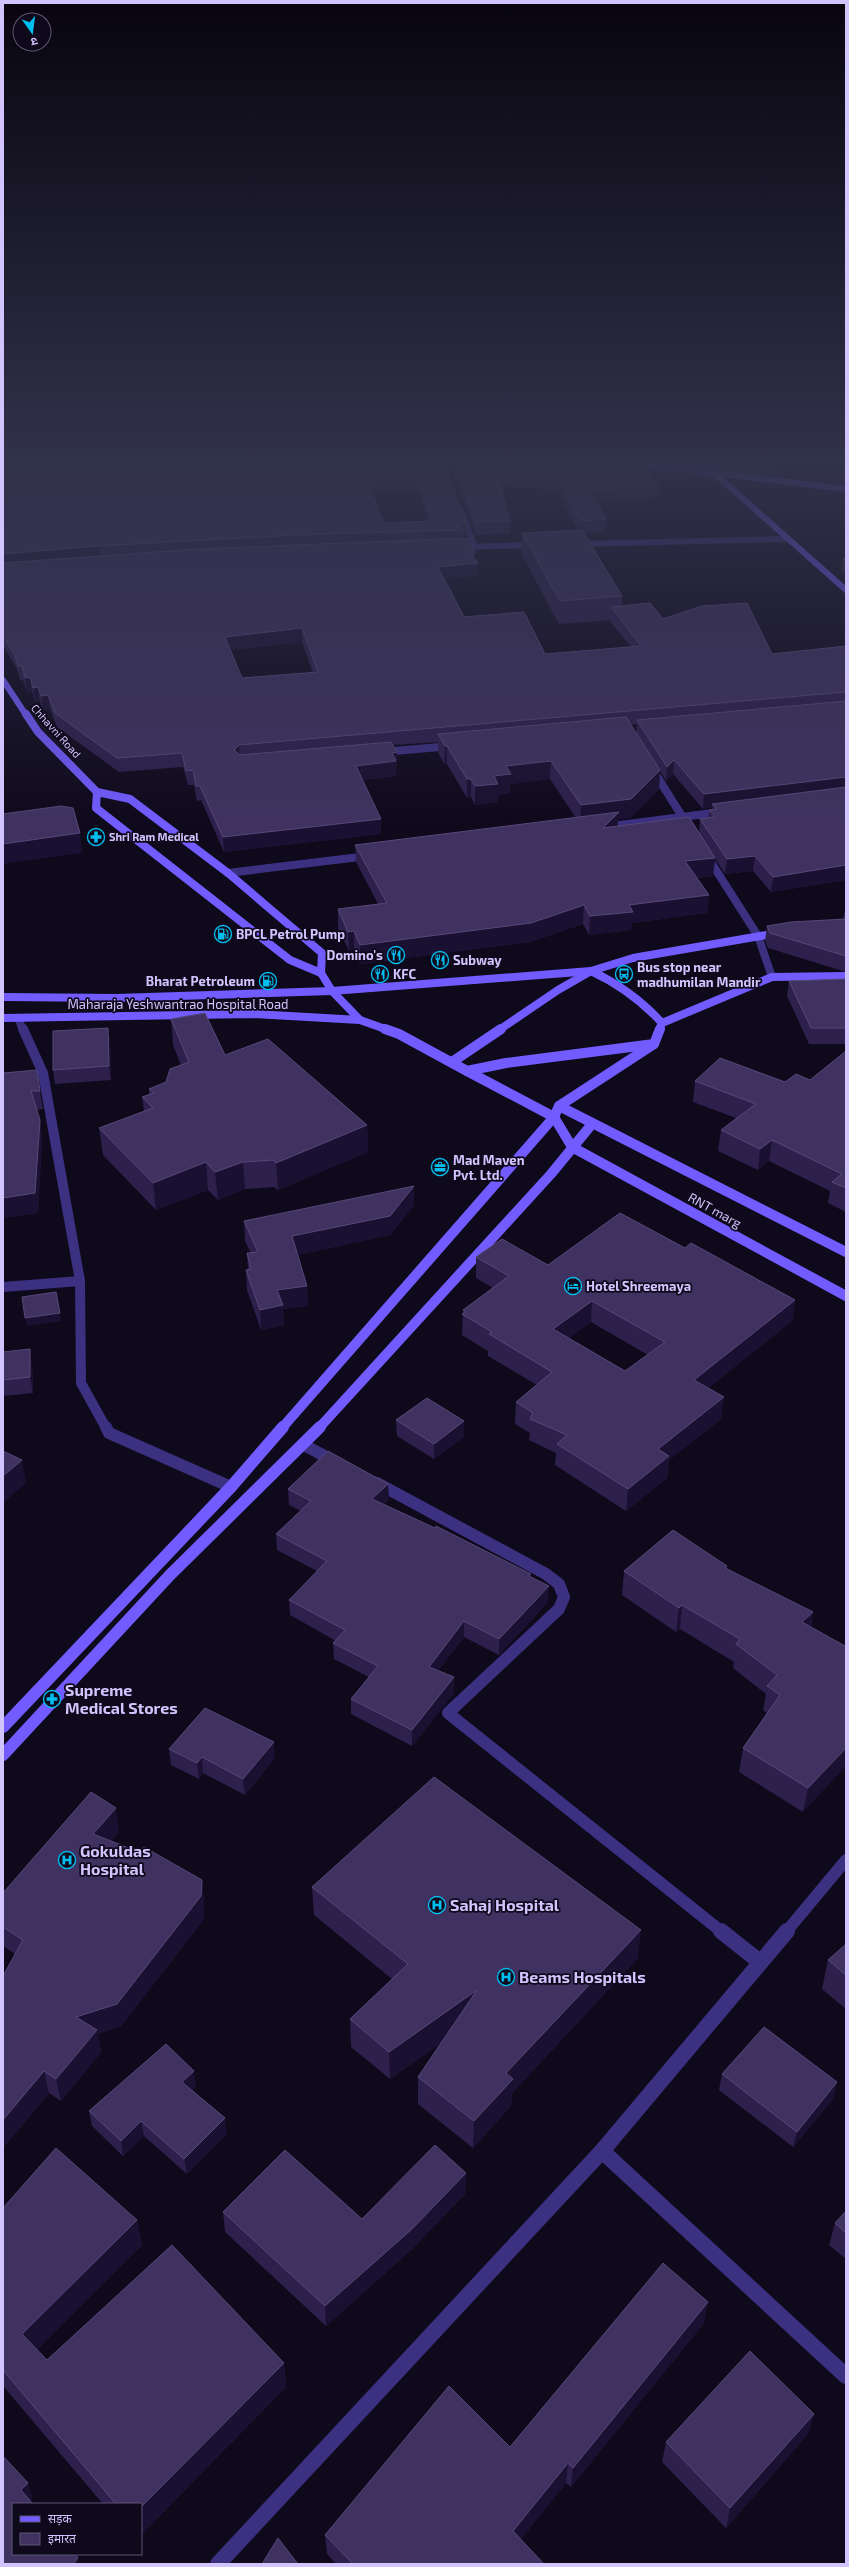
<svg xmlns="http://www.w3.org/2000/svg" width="849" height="2567" viewBox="0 0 849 2567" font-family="'Exo 2','Noto Sans Devanagari',sans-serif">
<rect width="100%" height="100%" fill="#0f091c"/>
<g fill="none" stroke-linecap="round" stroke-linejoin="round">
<g stroke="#3c3080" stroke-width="6">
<polyline points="713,472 719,465"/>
<polyline points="461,511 475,547"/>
<polyline points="577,544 787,539"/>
<polyline points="459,547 535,545"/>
</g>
<g stroke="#3c3080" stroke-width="8">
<polyline points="383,752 451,746"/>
<polyline points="653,770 685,821"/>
<polyline points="604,827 721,812"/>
<polyline points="707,856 758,936 772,977"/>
<polyline points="228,873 368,856"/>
<polyline points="18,1018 23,1030"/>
</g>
<g stroke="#3c3080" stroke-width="10">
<polyline points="23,1029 43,1073 80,1281 81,1383 106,1428"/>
<polyline points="3,1287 80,1281"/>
</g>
<g stroke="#3c3080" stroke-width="12">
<polyline points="106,1427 109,1433 231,1487"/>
<polyline points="304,1445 336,1462"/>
<polyline points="377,1483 546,1574 559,1584 564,1597 559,1609 448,1713 722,1932"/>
<polyline points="786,1932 846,1860"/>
</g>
<g stroke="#3c3080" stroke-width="16">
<polyline points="721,1931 760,1962"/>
<polyline points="602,2151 846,2376"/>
<polyline points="218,2564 602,2151 787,1931"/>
</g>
<g stroke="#725cff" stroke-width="6">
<polyline points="647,465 846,489"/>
<polyline points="713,472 846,590"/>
<polyline points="3,680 26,715"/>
</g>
<g stroke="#725cff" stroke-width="8">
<polyline points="26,714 38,732 97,792"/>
<polyline points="97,792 130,799 228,873 322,953 321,973 332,991 360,1020"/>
<polyline points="97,792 96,808 290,960 321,973"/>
<polyline points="3,997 117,998 332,991 591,971 633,958 778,933"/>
<polyline points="3,1018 252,1014 360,1020 388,1030"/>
<polyline points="662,1023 772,977 846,976"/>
<path d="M 499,1030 L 558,990 L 591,971 C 619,984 641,1000 662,1023 L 659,1030"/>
</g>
<g stroke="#725cff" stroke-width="10">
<polyline points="385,1029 399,1034 467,1071 506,1063 654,1044 660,1029"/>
<polyline points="452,1062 501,1029"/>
<polyline points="467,1071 554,1117 572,1147"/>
<polyline points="559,1106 846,1252"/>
<polyline points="572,1147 846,1296"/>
<polyline points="282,1428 554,1117 559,1106 654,1044"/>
<polyline points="319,1428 551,1174 592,1124"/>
</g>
<g stroke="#725cff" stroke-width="12">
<polyline points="3,1727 231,1487 283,1427"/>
<polyline points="3,1755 170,1575 320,1427"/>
</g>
</g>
<g fill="#2d204c" fill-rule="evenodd">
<path d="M 3,465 L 445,465 L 466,523 L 466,535 L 462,536 L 462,539 L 475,553 L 475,559 L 478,563 L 478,576 L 445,579 L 464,617 L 545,654 L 631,647 L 610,621 L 610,620 L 559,624 L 522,555 L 522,533 L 578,530 L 557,490 L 500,485 L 510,521 L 510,533 L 476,535 L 451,465 L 644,465 L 658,486 L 657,498 L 596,501 L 606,519 L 605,532 L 584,533 L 622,596 L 622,606 L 772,654 L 846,646 L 846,880 L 771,892 L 753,871 L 725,874 L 715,859 L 713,876 L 697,878 L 709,895 L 707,913 L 632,923 L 631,930 L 589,935 L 583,924 L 530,942 L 360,964 L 354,950 L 349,951 L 338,928 L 338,909 L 378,904 L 356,862 L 355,845 L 576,818 L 550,779 L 510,784 L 510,793 L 498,794 L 498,802 L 475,805 L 471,797 L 467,798 L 447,764 L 444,764 L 438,752 L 438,742 L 393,745 L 397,752 L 396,776 L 362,780 L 381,834 L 224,852 L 201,800 L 197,801 L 194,785 L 188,785 L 183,767 L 119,772 L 57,727 L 50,709 L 43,710 L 40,701 L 35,702 L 32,691 L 27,692 L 23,680 L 20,680 L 17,669 L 3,646 ZM 419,492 L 428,521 L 384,523 L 372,494 ZM 302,642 L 313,673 L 242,678 L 230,650 ZM 637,724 L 636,734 L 630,725 ZM 660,771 L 666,781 L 673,774 L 703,809 L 712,807 L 712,809 L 709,810 L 708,818 L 700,819 L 699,833 L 618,826 L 618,819 L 630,818 L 659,789 Z"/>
<polygon points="687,465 715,465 710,468"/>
<polygon points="722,465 783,465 776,476 721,469"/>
<polygon points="843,558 846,558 846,575 841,571"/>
<polygon points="846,912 846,972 768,948 765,941 767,926 843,919 844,913"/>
<polygon points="846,979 846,1044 809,1044 787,996 789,981"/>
<polygon points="171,1019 225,1055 367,1125 368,1152 278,1190 274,1187 245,1189 218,1200 208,1190 156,1210 103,1155 99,1128 144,1111 142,1097 149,1095 149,1089 166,1082 181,1065 173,1045"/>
<polygon points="108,1028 110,1042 111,1080 55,1084 53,1070"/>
<polygon points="846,1051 846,1212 828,1203 830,1191 769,1161 758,1170 718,1151 721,1130 736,1118 693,1102 695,1081 785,1082 810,1080"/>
<polygon points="3,1073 40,1091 43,1109 36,1110 40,1120 42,1139 38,1213 3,1218"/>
<polygon points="414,1205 390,1235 297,1255 307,1286 308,1306 283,1309 284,1325 261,1330 247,1290 246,1270 248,1270 247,1253 251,1253 245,1241 244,1221"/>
<path d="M 685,1248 L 795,1300 L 792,1321 L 708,1388 L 721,1419 L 669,1460 L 667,1478 L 626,1511 L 555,1465 L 556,1453 L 529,1440 L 530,1433 L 515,1424 L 516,1402 L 537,1385 L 488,1356 L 488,1351 L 462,1335 L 463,1310 L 493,1288 L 476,1278 L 476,1257 L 548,1265 ZM 591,1322 L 648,1355 L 625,1371 L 569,1338 Z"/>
<polygon points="3,1352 32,1365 33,1393 3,1396"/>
<polygon points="396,1420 464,1437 434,1459 397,1436"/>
<polygon points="288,1489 389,1499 384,1504 531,1577 548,1602 499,1655 464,1637 438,1671 454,1693 412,1746 351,1714 351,1699 369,1677 334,1659 333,1643 336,1641 290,1615 289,1600 317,1571 277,1550 276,1534 301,1511 289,1505"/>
<polygon points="727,1566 727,1569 813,1612 811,1627 845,1646 803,1812 739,1772 743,1748 767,1713 763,1710 766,1694 733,1668 734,1662 680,1629 676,1632 622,1595 624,1571"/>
<polygon points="169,1749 275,1758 245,1795 203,1773 199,1779 171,1765"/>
<polygon points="119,1831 111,1841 202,1880 204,1903 204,1919 121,2026 98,2034 101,2052 61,2101 49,2093 3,2148 3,1976 15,1954 3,1946 3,1893"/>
<polygon points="312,1887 638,1958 512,2093 511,2106 473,2148 418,2104 418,2077 441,2043 390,2079 351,2047 350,2019 392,1979 314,1915"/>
<polygon points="846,1944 846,2009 822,1989 828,1960"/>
<polygon points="722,2074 834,2098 793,2147 719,2090"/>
<polygon points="196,2086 192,2090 227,2134 187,2174 144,2136 123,2156 92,2126 89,2111"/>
<polygon points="466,2173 465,2194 412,2249 326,2326 225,2232 223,2212 362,2219"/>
<polygon points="3,2208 137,2220 142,2245 37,2349 47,2360 284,2363 286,2387 141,2535 141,2504 103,2504 3,2386"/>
<polygon points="846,2211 846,2259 829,2245 835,2223"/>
<polygon points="704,2323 571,2487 566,2483 521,2539 544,2564 336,2564 327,2554 325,2535 510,2447"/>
<polygon points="814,2414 808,2434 726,2528 662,2462 666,2442"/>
</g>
<g fill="#1a1031">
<polygon points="711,465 715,465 710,468"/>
<polygon points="778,465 783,465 776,476"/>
<polygon points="99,546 100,559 3,566 3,554"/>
<polygon points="471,553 475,553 474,564 478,563 478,576 438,580 438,567"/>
<polygon points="302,628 302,642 226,650 225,637"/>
<polygon points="30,677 32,691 27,692 25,678"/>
<polygon points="38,687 40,701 35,702 33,688"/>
<polygon points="48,695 50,709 43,710 41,696"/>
<polygon points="239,745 240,759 234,750"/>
<polygon points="445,746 447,746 447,764 444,764"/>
<polygon points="397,752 396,776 357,780 356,766 392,753"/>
<polygon points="674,760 673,774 666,781 667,767"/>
<polygon points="551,761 550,779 510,784 510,793 498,794 498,802 475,805 475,786 494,776 506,766"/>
<polygon points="660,770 659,789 630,818 618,819 617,830 580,824 581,805"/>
<polygon points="846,777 845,791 712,804 712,807 703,809 704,794"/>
<polygon points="467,779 471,779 471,797 467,798"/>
<polygon points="381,819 381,834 224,852 223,837"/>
<polygon points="80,833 82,853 3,864 3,844"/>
<polygon points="755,856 753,871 725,874 727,859"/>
<polygon points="715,858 713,876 684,879 685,861"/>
<polygon points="846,865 846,880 771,892 773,877"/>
<polygon points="709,895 707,913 632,923 631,930 589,935 590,916 629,905"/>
<polygon points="584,905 583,924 530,942 360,964 360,945"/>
<polygon points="354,931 354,950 349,951 348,932"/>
<polygon points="108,1028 110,1042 111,1080 109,1066"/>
<polygon points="40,1120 42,1139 38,1213 3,1218 3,1198"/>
<polygon points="367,1125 368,1152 278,1190 276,1163"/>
<polygon points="772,1140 769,1161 758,1170 760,1149"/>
<polygon points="206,1162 208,1190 156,1210 153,1183"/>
<polygon points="243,1162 245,1189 218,1200 215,1172"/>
<polygon points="414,1186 414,1205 390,1235 293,1256 292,1236"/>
<polygon points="307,1286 308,1306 283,1309 284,1325 261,1330 260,1310 277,1290"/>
<polygon points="795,1300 792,1321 692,1401 694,1380"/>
<polygon points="592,1301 591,1322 552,1351 553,1329"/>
<polygon points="60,1313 61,1321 27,1326 25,1318"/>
<polygon points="30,1349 32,1365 33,1393 30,1377"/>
<polygon points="724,1397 721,1419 669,1460 667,1478 626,1511 628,1489 658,1449"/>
<polygon points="464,1421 464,1437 434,1459 434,1444"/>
<polygon points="22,1460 26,1483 3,1503 3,1476"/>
<polygon points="388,1484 389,1499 373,1515 372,1499"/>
<polygon points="549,1586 548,1602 499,1655 499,1639"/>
<polygon points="682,1605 680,1629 676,1632 679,1608"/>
<polygon points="813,1612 809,1636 802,1622"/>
<polygon points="464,1621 464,1637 429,1683 429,1667"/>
<polygon points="454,1677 454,1693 412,1746 412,1730"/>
<polygon points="274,1742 275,1758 245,1795 243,1779"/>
<polygon points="846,1748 846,1766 803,1812 808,1788"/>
<polygon points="202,1757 203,1773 199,1779 197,1763"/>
<polygon points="116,1808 119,1831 97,1857 93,1834"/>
<polygon points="202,1880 204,1903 204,1919 121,2026 98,2034 101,2052 61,2101 56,2079 76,2017"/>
<polygon points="641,1930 638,1958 512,2093 511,2106 473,2148 474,2121 506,2073"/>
<polygon points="477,1990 476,2018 390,2079 389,2052"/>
<polygon points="44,2071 49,2093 3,2148 3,2120"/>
<polygon points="194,2071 196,2086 185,2097 182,2082"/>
<polygon points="837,2082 834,2098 793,2147 797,2132"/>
<polygon points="225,2118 227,2134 187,2174 184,2159"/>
<polygon points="141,2121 144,2136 123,2156 121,2141"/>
<polygon points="466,2173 465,2194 412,2249 326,2326 325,2306"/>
<polygon points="137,2220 142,2245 29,2358 22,2334"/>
<polygon points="708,2302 704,2323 571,2487 573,2468"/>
<polygon points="284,2363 286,2387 141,2535 141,2507"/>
<polygon points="814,2414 808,2434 726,2528 730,2508"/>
<polygon points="568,2463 566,2483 512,2551 513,2531"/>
<polygon points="28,2483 33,2498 27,2504 21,2490"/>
<polygon points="78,2558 80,2564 73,2564"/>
</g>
<g fill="#3f3260" stroke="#564979" fill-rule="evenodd">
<path d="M 3,465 L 445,465 L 466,523 L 458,523 L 462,530 L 296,535 L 99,546 L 3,554 ZM 419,480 L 431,521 L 384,523 L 367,482 Z"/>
<polygon points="455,465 644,465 658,486 589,490 606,519 581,521 557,478 497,472 510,521 476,522"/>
<polygon points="582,530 622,596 560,601 522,533"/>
<path d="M 468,538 L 475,553 L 471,553 L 478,563 L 438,567 L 464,617 L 524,612 L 545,654 L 641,646 L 611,607 L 650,603 L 663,619 L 702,606 L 747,603 L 772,654 L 846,646 L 846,692 L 239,745 L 234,750 L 240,755 L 391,742 L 397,752 L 392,753 L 396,761 L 356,766 L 381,819 L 223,837 L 200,786 L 196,786 L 193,770 L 186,771 L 182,753 L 117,758 L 55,713 L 48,695 L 41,696 L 38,687 L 33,688 L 30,677 L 25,678 L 22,666 L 18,666 L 15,656 L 3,636 L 3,563 L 198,549 ZM 302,628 L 318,672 L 242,678 L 225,637 Z"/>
<polygon points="843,558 846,558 846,561"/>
<polygon points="846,701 846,777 704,794 674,760 667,767 637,720"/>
<polygon points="626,717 660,770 631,799 581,805 551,761 506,766 511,774 494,776 498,784 475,786 471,779 467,779 447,746 445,746 438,734"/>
<polygon points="846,787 846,865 773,877 755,856 727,859 700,819 715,817 709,810 717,809 712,804"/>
<polygon points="61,806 73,808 80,833 3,844 3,814"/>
<polygon points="619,812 603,828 689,817 715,858 685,861 709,895 629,905 633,912 590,916 584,905 531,923 360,945 354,931 348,932 338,909 387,903 355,845"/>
<polygon points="846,919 846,956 770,933 767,926 791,922"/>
<polygon points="846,979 846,1028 811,1028 789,981"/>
<polygon points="205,1013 225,1055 268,1039 367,1125 276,1163 273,1160 243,1162 215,1172 206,1162 153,1183 99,1128 153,1108 142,1097 154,1093 149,1089 166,1082 170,1069 189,1062 171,1019"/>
<polygon points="108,1028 109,1066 53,1070 53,1031"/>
<polygon points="846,1051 846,1188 832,1182 842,1174 772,1140 760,1149 721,1130 756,1104 695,1081 720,1058 785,1082 796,1074 810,1080"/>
<polygon points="37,1070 40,1091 31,1091 40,1120 35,1193 3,1198 3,1073"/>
<polygon points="414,1186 390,1216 292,1236 307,1286 277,1290 283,1305 260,1310 246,1270 251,1269 247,1253 258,1252 244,1221"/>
<path d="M 620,1213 L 685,1248 L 691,1243 L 795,1300 L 694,1380 L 724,1397 L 658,1449 L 669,1456 L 628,1489 L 557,1444 L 567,1435 L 530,1419 L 533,1413 L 516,1402 L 552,1372 L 489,1334 L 492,1332 L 462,1314 L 466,1312 L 463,1310 L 509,1276 L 476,1257 L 502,1239 L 548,1265 ZM 592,1301 L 665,1342 L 625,1371 L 553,1329 Z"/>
<polygon points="56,1292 60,1313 25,1318 22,1297"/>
<polygon points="30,1349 30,1377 3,1380 3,1352"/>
<polygon points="427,1398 464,1421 434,1444 396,1420"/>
<polygon points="3,1451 22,1460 3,1476"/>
<polygon points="328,1451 388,1484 372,1499 435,1528 436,1526 531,1574 529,1576 549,1586 499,1639 464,1621 429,1667 454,1677 412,1730 351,1699 378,1666 333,1643 345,1630 289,1600 327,1561 276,1534 311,1501 288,1489"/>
<polygon points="673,1530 727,1566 725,1568 813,1612 802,1622 845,1646 846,1644 846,1748 808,1788 743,1748 780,1695 767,1686 777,1675 736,1644 740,1639 682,1605 679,1608 624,1571"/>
<polygon points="205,1708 274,1742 243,1779 202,1757 197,1763 169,1749"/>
<polygon points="434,1777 641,1930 506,2073 513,2079 474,2121 418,2077 477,1990 389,2052 350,2019 408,1964 312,1887"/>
<polygon points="91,1792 116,1808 93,1834 139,1852 144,1847 202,1880 201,1896 117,2004 76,2017 97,2030 56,2079 44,2071 3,2120 3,1976 23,1940 3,1927 3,1893"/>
<polygon points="846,1944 846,1975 828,1960"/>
<polygon points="764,2027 837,2082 797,2132 722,2074"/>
<polygon points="166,2044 194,2071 182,2082 225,2118 184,2159 141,2121 121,2141 89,2111"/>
<polygon points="435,2145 466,2173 412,2229 325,2306 223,2212 285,2150 362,2219"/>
<polygon points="56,2148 137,2220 22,2334 47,2360 172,2245 284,2363 141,2507 141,2504 116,2504 3,2370 3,2208"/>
<polygon points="846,2211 846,2233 835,2223"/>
<polygon points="663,2263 708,2302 573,2468 568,2463 513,2531 544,2564 353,2564 325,2535 449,2386 510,2447"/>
<polygon points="750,2351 814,2414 730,2508 666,2442"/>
<polygon points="3,2456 28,2483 21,2490 33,2504 13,2504 13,2554 75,2554 78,2558 73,2564 3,2564"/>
<polygon points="278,2538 298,2564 262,2564"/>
</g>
<linearGradient id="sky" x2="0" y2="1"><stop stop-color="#08050f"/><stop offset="0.56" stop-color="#31324b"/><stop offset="1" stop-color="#31324b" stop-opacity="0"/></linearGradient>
<rect width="849" height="824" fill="url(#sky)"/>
<defs>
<g id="pharmacy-ring" transform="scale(0.9)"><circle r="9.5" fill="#0f091c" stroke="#00bef0" stroke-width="1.5"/><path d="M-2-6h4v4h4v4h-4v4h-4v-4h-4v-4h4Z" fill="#00bef0"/></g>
<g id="fuel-ring" transform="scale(0.9)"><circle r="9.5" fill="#0f091c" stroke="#00bef0" stroke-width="1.5"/><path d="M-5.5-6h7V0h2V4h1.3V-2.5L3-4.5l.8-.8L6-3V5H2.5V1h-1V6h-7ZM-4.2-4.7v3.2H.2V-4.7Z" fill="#00bef0"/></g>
<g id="restaurant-ring" transform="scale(0.9)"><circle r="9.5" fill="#0f091c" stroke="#00bef0" stroke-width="1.5"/><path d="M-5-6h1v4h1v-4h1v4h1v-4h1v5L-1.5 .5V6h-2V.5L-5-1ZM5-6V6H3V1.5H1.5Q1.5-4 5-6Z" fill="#00bef0"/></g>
<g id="bus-ring" transform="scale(0.9)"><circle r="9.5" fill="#0f091c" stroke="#00bef0" stroke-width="1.5"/><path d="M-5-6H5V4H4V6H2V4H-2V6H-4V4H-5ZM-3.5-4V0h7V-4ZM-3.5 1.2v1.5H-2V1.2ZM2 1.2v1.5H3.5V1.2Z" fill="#00bef0"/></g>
<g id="office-ring" transform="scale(0.9)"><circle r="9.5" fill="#0f091c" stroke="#00bef0" stroke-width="1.5"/><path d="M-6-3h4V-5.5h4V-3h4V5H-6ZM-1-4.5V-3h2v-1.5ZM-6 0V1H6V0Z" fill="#00bef0"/></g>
<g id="hotel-ring" transform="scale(0.9)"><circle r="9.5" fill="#0f091c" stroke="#00bef0" stroke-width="1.5"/><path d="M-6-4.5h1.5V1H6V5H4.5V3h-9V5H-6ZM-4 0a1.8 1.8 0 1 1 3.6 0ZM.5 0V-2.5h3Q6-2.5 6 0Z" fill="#00bef0"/></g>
<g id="hospital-ring" transform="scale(0.9)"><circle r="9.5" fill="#0f091c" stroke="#00bef0" stroke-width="1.5"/><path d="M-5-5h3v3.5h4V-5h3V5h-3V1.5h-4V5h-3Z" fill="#00bef0"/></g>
</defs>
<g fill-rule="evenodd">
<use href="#pharmacy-ring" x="96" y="837"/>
<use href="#fuel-ring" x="223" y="934"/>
<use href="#restaurant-ring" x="396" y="955"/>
<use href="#restaurant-ring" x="440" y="960"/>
<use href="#restaurant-ring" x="380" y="974"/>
<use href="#bus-ring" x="624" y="974"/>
<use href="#fuel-ring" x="268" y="981"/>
<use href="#office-ring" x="440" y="1167"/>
<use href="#hotel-ring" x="573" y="1286"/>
<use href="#pharmacy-ring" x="52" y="1699"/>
<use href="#hospital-ring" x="67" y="1860"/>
<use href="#hospital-ring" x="437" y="1905"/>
<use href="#hospital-ring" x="506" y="1977"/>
</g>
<g text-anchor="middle" stroke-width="3.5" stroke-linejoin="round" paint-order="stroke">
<g font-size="11" fill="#d2c5ff" stroke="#0f091c">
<text transform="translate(56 731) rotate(48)" y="4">Chhavni Road</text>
</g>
<g font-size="11" font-weight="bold" fill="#d2c5ff" stroke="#0f091c" text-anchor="start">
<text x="109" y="841">Shri Ram Medical</text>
</g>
<g font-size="13" font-weight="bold" fill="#d2c5ff" stroke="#0f091c" text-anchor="start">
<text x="236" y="939">BPCL Petrol Pump</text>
<text x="383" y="960" text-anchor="end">Domino's</text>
<text x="453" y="965">Subway</text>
<text x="637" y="972">Bus stop near<tspan x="637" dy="15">madhumilan Mandir</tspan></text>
<text x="393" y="979">KFC</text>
<text x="255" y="986" text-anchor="end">Bharat Petroleum</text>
<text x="453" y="1165">Mad Maven<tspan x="453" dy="15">Pvt. Ltd.</tspan></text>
<text x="586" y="1291">Hotel Shreemaya</text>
</g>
<g font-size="13" fill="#d2c5ff" stroke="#0f091c">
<text x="178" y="1009">Maharaja Yeshwantrao Hospital Road</text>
<text transform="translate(715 1210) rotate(29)" y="5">RNT marg</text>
</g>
<g font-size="16" font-weight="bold" fill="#d2c5ff" stroke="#0f091c" text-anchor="start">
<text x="65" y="1696">Supreme<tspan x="65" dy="18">Medical Stores</tspan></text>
<text x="80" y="1857">Gokuldas<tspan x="80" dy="18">Hospital</tspan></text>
<text x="450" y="1911">Sahaj Hospital</text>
<text x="519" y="1983">Beams Hospitals</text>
</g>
</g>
<rect width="849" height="2567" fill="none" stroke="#d2c5ff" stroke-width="8"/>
<rect x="12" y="2503" width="130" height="52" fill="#0f091c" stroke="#5d5477"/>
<rect x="20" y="2516" width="20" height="6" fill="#725cff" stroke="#5d5477"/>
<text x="48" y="2523" font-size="12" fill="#d2c5ff">सड़क</text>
<rect x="20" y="2533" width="20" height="12" fill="#3f3260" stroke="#5d5477"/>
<text x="48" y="2543" font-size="12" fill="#d2c5ff">इमारत</text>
<g transform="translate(32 32) rotate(166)"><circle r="19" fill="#0f091c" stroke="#5d5477"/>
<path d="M0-3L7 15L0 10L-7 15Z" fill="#00bef0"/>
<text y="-6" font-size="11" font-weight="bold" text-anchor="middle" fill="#d2c5ff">उ</text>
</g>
</svg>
